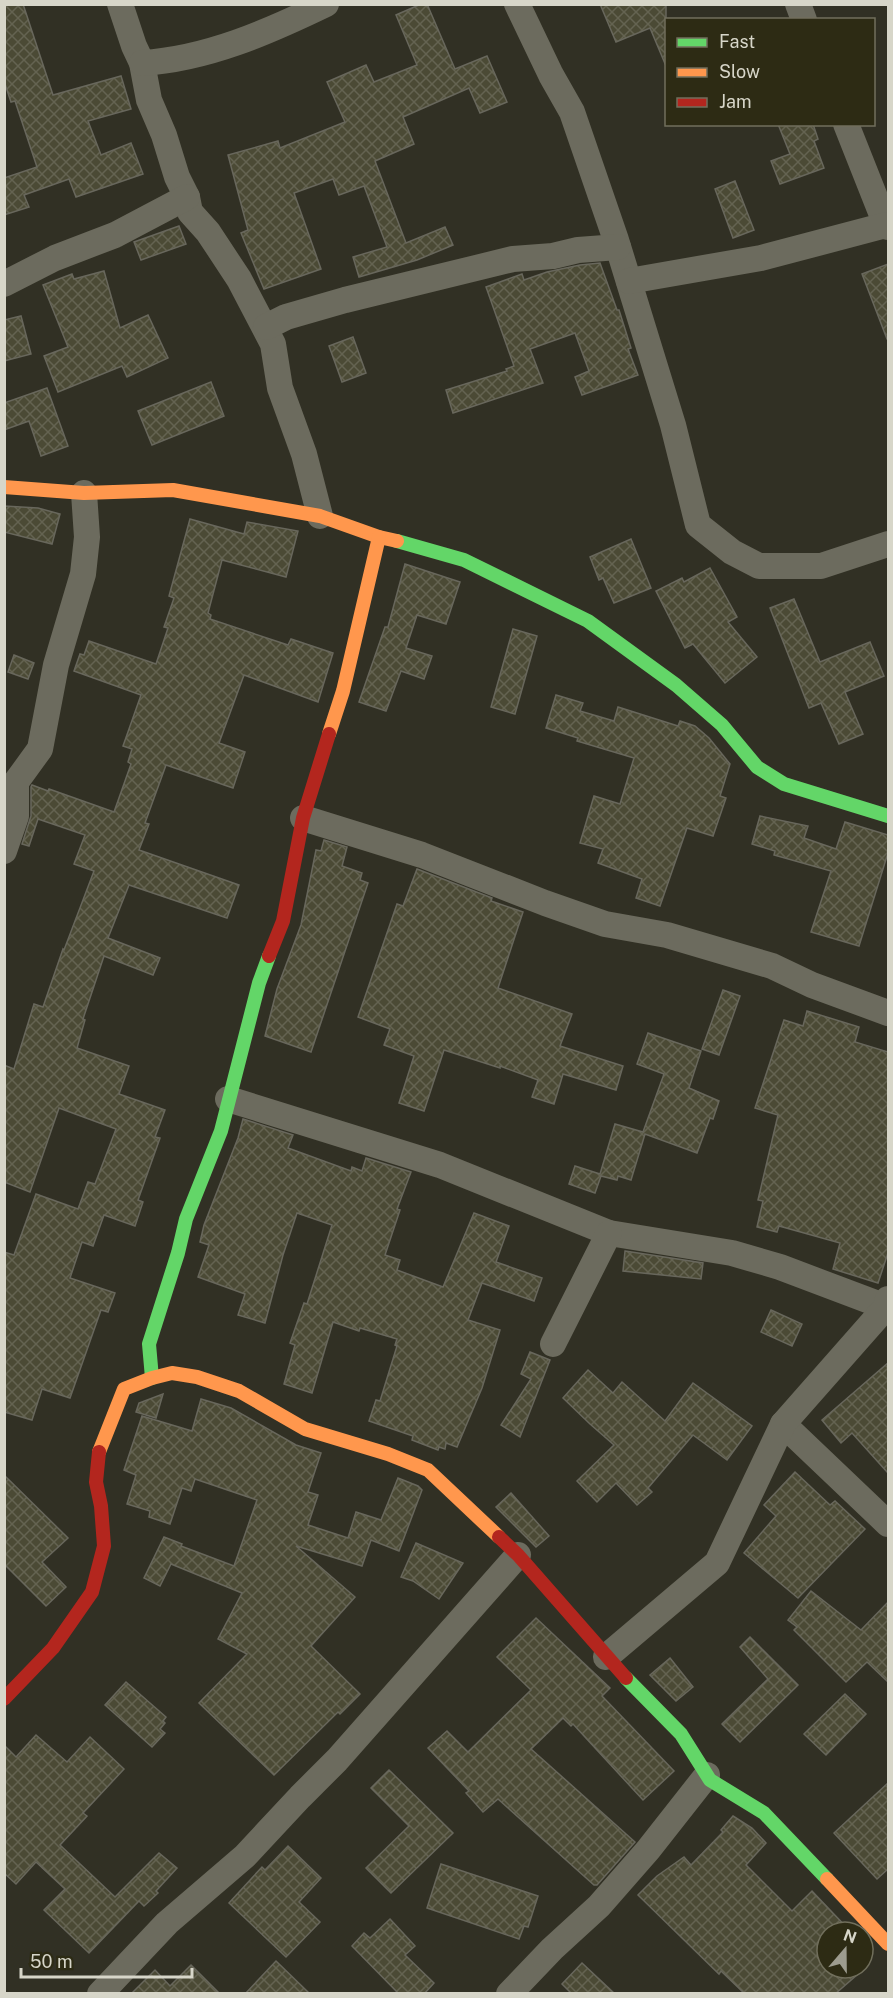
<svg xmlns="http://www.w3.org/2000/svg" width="893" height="1998" viewBox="0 0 893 1998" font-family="'Public Sans',sans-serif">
<defs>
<pattern id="building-cross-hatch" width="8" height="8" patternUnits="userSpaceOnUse" patternTransform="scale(1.5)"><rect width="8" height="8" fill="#4b4a35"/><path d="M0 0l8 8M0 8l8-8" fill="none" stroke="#646351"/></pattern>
</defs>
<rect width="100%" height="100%" fill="#313024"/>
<g fill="url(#building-cross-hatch)" stroke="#68675c" stroke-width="1.5">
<polygon points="4,4 23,4 53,95 121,76 131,109 88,121 101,155 131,143 143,174 76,197 69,179 24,195 29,207 4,215 4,178 37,167 15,101 11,102 4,81"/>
<polygon points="421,4 427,4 455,69 487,56 507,102 480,113 469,88 403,117 414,144 375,161 406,243 445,227 453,245 417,260 359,277 353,257 387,247 364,186 339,195 333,179 294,193 321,269 264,289 241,233 248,230 228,155 278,141 280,148 345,122 327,82 366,65 374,82 417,65 396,15"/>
<polygon points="600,4 666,4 666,66 650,28 616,42"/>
<polygon points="778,124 813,124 818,139 814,141 824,168 780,184 771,161 790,154"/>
<polygon points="735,181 754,230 733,238 715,189"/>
<polygon points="179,226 186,244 141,260 134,242"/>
<polygon points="600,263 617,310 619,310 631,348 628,349 638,375 582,395 575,377 589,371 575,333 530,349 543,383 453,413 446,390 507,371 506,369 514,366 486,287 522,274 524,280 547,272 580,265"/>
<polygon points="888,264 888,339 887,339 862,274"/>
<polygon points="104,271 120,328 148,315 168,358 127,377 122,366 58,392 44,356 68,347 43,285 72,274 74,279"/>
<polygon points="21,316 31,354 4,361 4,320"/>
<polygon points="353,337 366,373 342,382 329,346"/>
<polygon points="211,382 224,416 152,445 138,411"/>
<polygon points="47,388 68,446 41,456 29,421 4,430 4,403"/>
<polygon points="4,506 38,508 60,514 52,544 4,532"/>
<polygon points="190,519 244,534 247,522 298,531 286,577 222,560 208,613 211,615 210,619 288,645 291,639 333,653 318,702 244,675 219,743 245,752 233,788 166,765 145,823 149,824 139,850 239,885 227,918 129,885 108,938 160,958 153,975 104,956 83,1019 85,1020 77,1048 129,1066 119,1094 165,1110 155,1137 160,1138 138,1200 143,1202 135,1226 104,1215 93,1246 82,1242 70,1278 115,1293 108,1312 101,1310 70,1398 42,1389 32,1420 4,1412 4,1252 14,1255 36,1194 78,1209 88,1182 95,1184 116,1129 59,1108 30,1192 4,1182 4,1065 14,1069 34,1004 43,1007 63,949 64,950 94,871 74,864 85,835 38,819 29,846 22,844 31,816 31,787 32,785 48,791 49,789 114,812 131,764 128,762 132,749 123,746 141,695 74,671 80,654 84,655 89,641 156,664 168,628 164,627 174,598 169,596"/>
<polygon points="631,539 651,588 614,603 603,578 599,580 590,557"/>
<polygon points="405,564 460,582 446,624 417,615 406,648 432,656 424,679 401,671 386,711 359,702 385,627 388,627"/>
<polygon points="710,568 737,617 728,622 757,657 725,683 693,644 685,648 656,591 682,578 684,582"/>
<polygon points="794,599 820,662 870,642 884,676 845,692 863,734 839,744 821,703 809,708 770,608"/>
<polygon points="513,629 537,636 515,714 491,707"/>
<polygon points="14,655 34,663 28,679 8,672"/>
<polygon points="556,695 583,703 580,711 614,721 618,707 678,726 680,721 695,726 709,738 730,764 720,796 726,798 713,836 687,828 660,906 636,898 642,879 598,863 603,849 580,843 594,796 620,804 634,758 577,741 578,738 546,728"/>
<polygon points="760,816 808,826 804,838 836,849 845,822 888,835 888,853 859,946 811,932 831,871 774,855 775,851 752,844"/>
<polygon points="324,840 347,847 342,866 362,873 360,880 368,883 311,1052 265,1036 277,989 301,925 316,850 321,851"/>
<polygon points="417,869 492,898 491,901 523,912 498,988 572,1014 560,1046 623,1066 616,1090 563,1074 554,1104 532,1097 538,1080 500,1066 500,1068 444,1050 424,1111 399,1103 414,1056 384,1045 390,1029 358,1017 397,904 403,906"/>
<polygon points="723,990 740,996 719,1055 702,1049"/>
<polygon points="807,1011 859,1027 855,1042 888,1052 888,1253 878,1283 833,1269 840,1243 779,1226 777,1232 757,1227 763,1201 758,1200 778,1115 755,1108 784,1020 803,1026"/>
<polygon points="648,1033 701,1051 689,1088 719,1101 713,1119 710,1118 697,1153 645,1134 631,1180 618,1176 617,1180 601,1176 595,1193 569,1184 575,1166 600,1174 615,1124 643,1132 664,1074 637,1064"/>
<polygon points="243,1119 293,1135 288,1148 351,1171 352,1167 362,1171 366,1158 411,1172 397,1209 400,1210 385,1255 400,1260 397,1270 443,1287 474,1213 509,1226 496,1262 542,1278 534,1301 482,1283 468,1320 500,1330 482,1388 457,1447 446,1443 445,1449 439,1447 438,1450 412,1440 413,1436 369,1421 376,1400 380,1401 397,1346 395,1345 397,1339 360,1328 359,1331 333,1322 312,1393 284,1384 295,1345 290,1343 304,1303 307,1304 332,1225 297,1213 283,1255 265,1323 238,1315 245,1294 198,1277 209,1245 200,1242 204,1225 238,1138"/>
<polygon points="625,1251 703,1263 701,1279 623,1271"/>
<polygon points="771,1310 802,1324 792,1346 761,1332"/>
<polygon points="530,1352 550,1360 520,1437 501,1425 531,1379 521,1374"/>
<polygon points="888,1363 888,1473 852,1433 841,1443 822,1420"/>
<polygon points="588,1370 613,1393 622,1382 665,1421 693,1383 752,1426 727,1460 693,1435 648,1488 652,1492 637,1505 616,1483 597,1502 577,1481 614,1445 590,1424 563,1398"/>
<polygon points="163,1394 156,1418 136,1412 139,1403"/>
<polygon points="201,1399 231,1408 296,1445 321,1453 308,1492 318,1495 308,1525 348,1538 356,1512 381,1520 398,1478 418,1486 422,1490 399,1551 371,1540 362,1566 296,1546 355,1597 311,1646 360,1694 340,1714 338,1712 274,1775 199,1703 247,1654 218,1639 242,1593 171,1564 160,1586 144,1578 164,1537 182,1544 181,1546 234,1566 257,1500 195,1479 191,1491 182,1488 170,1524 149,1517 150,1511 127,1504 136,1475 124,1470 142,1416 192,1431"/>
<polygon points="795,1472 830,1505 835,1501 865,1529 798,1598 744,1553 776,1516 764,1505"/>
<polygon points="4,1475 68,1538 42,1562 66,1587 46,1606 4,1564"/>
<polygon points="511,1493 549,1536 536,1547 496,1507"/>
<polygon points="416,1543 463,1563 439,1599 413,1581 401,1577"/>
<polygon points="811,1591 861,1630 888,1602 888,1682 867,1662 846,1682 794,1630 797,1627 788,1620"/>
<polygon points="536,1618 610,1688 602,1696 674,1771 643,1800 573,1724 571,1726 563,1718 531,1749 635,1842 597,1885 594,1885 498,1799 483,1812 466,1793 469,1791 428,1748 447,1731 468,1752 531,1690 497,1657"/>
<polygon points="750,1637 798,1685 740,1742 722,1724 768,1679 740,1647"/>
<polygon points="670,1658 693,1687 676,1701 650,1675"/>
<polygon points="126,1682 166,1717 163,1721 165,1723 160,1729 165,1733 152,1747 105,1705"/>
<polygon points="845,1694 866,1714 826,1755 804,1734"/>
<polygon points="36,1735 67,1762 90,1737 124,1769 83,1813 87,1816 60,1845 115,1897 159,1853 177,1868 156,1891 158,1893 144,1906 139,1901 89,1953 44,1910 65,1889 36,1862 16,1884 4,1873 4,1745 16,1757"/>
<polygon points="389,1770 453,1833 391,1893 366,1868 409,1826 371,1788"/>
<polygon points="888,1783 888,1869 877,1879 834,1833"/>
<polygon points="733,1816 752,1828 766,1843 746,1865 792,1911 812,1891 851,1932 827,1932 827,1968 865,1968 835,1994 745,1994 721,1971 719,1974 638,1895 657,1876 684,1857 691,1865 723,1832 721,1830"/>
<polygon points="288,1846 321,1878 299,1902 320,1922 286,1957 229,1903 262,1867 265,1870"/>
<polygon points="441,1864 538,1896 528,1927 524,1926 519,1939 427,1908"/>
<polygon points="390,1919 415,1946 405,1955 434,1983 424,1994 399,1994 352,1946 364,1933 370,1938"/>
<polygon points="276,1961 310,1994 245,1994"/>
<polygon points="582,1963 615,1994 572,1994 562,1984"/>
<polygon points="191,1965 220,1994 131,1994 155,1970 170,1986"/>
</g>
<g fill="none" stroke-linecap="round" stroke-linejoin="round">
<g stroke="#6c6b5e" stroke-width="26">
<polyline points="120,4 134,46 142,63 149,100 164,135 177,177 187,197 190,212 208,232 239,279 273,344 280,388 304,454 320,516"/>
<polyline points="517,4 551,75 572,112 616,240 673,425 698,525 732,552 759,566 821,566 888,544"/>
<polyline points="798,4 804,20"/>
<path d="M 142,63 C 207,59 268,32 326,4"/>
<polyline points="846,124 886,225"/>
<polyline points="629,281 761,258 886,225 888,227"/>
<polyline points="4,284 55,258 115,235 187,197"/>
<polyline points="266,327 286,317 345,300 513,259 553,256 578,250 618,247"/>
<polyline points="303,818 422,855 545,903 605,924 667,935 772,966 812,985 888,1013"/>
<polyline points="4,851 16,816 16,782 40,749 56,665 83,574 87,537 84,493"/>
<polyline points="228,1099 440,1165 609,1233 732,1253 780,1267 886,1307"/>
<polyline points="553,1344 609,1233"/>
<polyline points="783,1424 888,1524"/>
<polyline points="606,1657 717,1563 783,1424 886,1307 888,1299"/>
<polyline points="100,1994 167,1923 245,1856 300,1797 337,1760 518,1555"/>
<polyline points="509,1994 552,1949 599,1906 648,1850 707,1775"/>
</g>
<g stroke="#63d668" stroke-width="14">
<polyline points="397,541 464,560 588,621 676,685 722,725 757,767 784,784 888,816"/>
<polyline points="152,1378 149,1344 178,1253 186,1219 221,1131 259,983 269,956"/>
<polyline points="626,1678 681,1734 710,1780 764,1813 827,1879"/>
</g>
<g stroke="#ff974d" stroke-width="14">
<polyline points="4,487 84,493 173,490 320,516 379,537 397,541"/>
<polyline points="329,734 343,691 379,537"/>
<polyline points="99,1452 124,1389 152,1378 172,1373 197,1377 239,1391 305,1429 388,1454 428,1470 499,1537"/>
<polyline points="827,1879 888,1944"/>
</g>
<g stroke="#b3261e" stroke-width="14">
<polyline points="269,956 283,921 303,818 329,734"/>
<polyline points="499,1537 518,1555 626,1678"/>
<polyline points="4,1699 53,1648 92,1592 104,1546 101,1506 96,1482 99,1452"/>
</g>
</g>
<rect width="893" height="1998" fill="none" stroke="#d7d6c9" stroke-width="12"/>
<rect x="665" y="18" width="210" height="108" fill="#2d2b14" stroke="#716f5c" stroke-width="1.5"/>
<rect x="677" y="38" width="30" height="9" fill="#63d668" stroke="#716f5c" stroke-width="1.5"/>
<text x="719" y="48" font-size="18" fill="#d7d6c9">Fast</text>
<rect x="677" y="68" width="30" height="9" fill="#ff974d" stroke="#716f5c" stroke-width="1.5"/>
<text x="719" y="78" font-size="18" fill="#d7d6c9">Slow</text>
<rect x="677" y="98" width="30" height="9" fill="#b3261e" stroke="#716f5c" stroke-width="1.5"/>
<text x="719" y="108" font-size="18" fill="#d7d6c9">Jam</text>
<g transform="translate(845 1950) rotate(20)"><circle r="28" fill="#2d2b14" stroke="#716f5c" stroke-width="1.5"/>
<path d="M0-4.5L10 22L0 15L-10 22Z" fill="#9d9c8f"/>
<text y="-9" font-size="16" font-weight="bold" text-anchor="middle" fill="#d7d6c9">N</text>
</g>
<path d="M21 1968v9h171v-9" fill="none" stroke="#d7d6c9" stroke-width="3"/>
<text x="30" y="1968" font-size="18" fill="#d7d6c9" stroke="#2d2b14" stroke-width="4.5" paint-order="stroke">50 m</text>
</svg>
